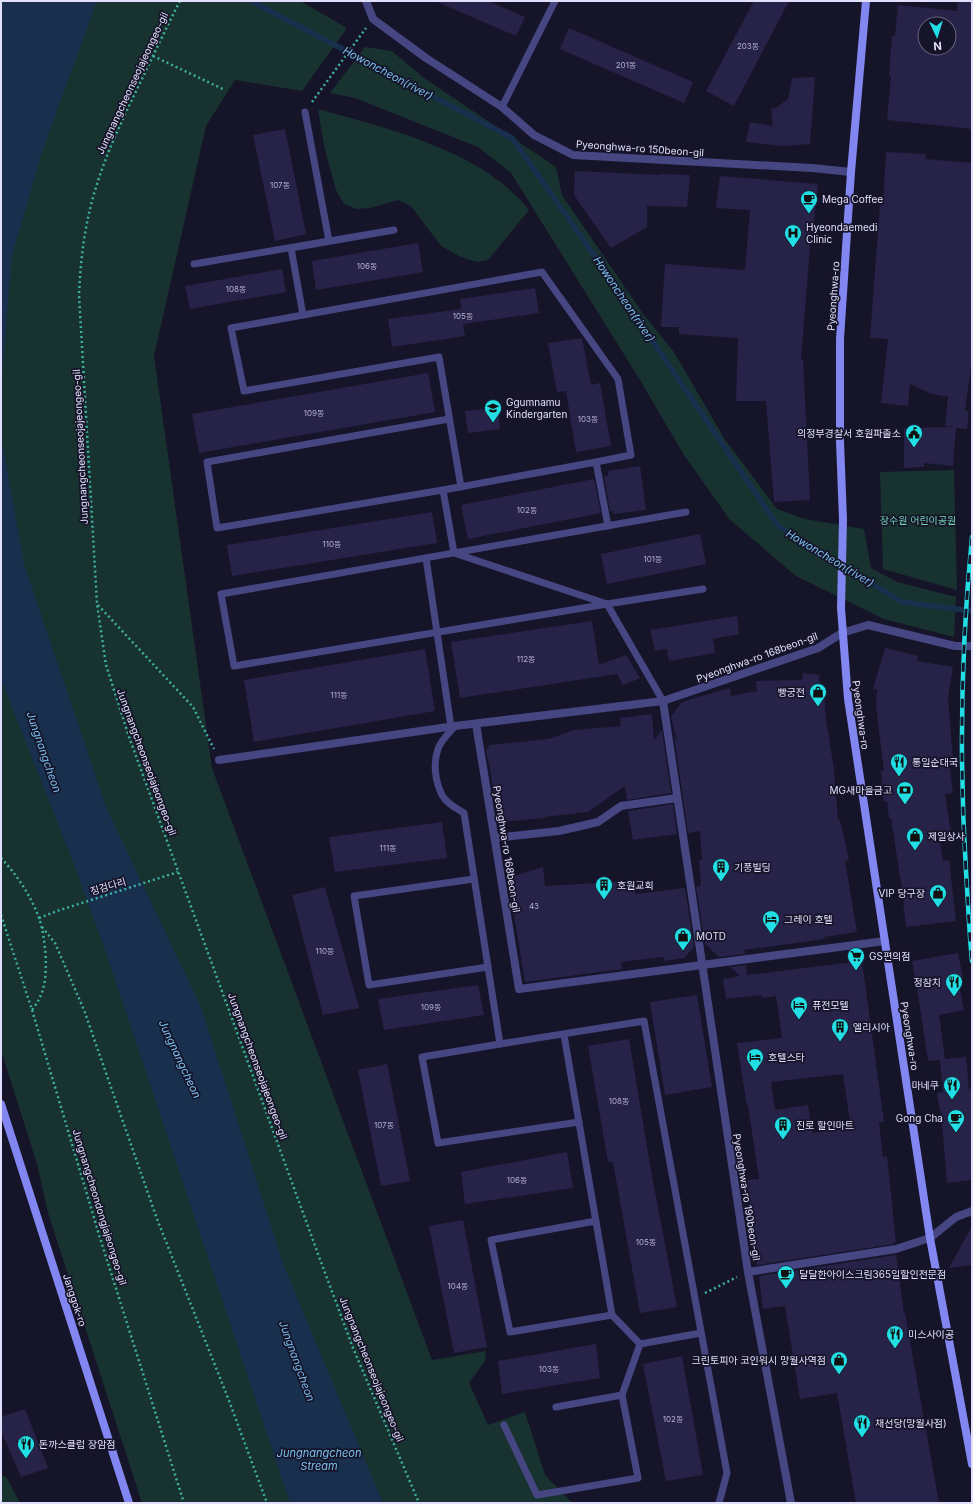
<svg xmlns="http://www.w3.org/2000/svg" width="973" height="1504" viewBox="0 0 973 1504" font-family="Inter,'Noto Sans KR',sans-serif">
<rect width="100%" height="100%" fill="#161429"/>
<g fill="#18322f">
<polygon points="1,1 300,1 347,28 302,91 235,80 206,126 154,356 212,768 432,1360 486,1351 485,1361 469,1383 488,1425 525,1412 545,1475 572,1503 142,1503 48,1213 37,1164 1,1050"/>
<polygon points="365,47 392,51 424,78 556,167 562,195 644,315 674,352 724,438 777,509 805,519 864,529 871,568 897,582 956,597 954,637 884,619 796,576 730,520 684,455 640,380 511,173 478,147 355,98 330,93"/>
<path d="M 318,109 C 387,128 483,151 529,210 L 488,260 L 477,262 L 461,257 L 441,246 L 411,206 L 398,200 L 370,208 L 356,209 L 344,204 L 336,190 L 324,146 Z"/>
<polygon points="954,470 957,590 883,569 880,472"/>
<polygon points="1,1474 7,1478 20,1503 1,1503"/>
</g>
<g fill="#18304e">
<polygon points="1,1 97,1 43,149 12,256 1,388"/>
<polygon points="1,435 24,564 106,807 201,1007 284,1266 383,1503 290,1503 104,947 73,862 1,679"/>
</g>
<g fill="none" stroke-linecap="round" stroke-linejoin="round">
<polyline stroke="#18304e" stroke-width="5.5" points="251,1 512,138 601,265 778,526 902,602 972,611"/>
</g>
<g fill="#272248" fill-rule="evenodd">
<polygon points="435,1 488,1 525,17 516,36"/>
<polygon points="754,1 789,1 734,106 706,91"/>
<path d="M 958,1 L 972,1 L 972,129 L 887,120 L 891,76 L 889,76 L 892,36 L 895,36 L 898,5 L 957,11 ZM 925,24 L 949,24 L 949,48 L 925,48 Z"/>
<polygon points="569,28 693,82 684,103 560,49"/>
<polygon points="815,77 810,144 782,146 746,142 750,122 773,126 771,109 776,108 788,99 792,78"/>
<polygon points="285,129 306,234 275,241 253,135"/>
<polygon points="886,152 926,154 925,159 972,163 972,357 965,411 969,411 967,429 956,428 953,466 924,463 924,467 904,468 904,428 955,427 945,426 948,397 932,394 910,384 908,406 881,403 888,339 870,338 880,205 883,206"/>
<polygon points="575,171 661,175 661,174 690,175 687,207 647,206 647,227 611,248 574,195"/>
<polygon points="720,176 818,184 814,221 812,221 801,360 803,360 810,500 774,502 766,401 736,401 738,338 679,334 679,327 661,327 665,264 745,270 750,210 716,208"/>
<polygon points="418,243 423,272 316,290 312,261"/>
<polygon points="282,269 286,292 190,309 185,286"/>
<polygon points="535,288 539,313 463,324 465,336 392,347 388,319 461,309 460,299"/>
<polygon points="582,338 591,385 600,383 611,446 576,452 566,391 557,392 548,343"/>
<polygon points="428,373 435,412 199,453 192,414"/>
<polygon points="498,408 500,429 468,433 465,411"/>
<polygon points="640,466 646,510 613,514 613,511 610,511 604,477 608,476 608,471"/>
<polygon points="594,479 601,513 468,539 461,505"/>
<polygon points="432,512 437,543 232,576 227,545"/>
<polygon points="700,534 706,564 607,584 601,554"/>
<polygon points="737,616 739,634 713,639 715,653 669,661 667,649 655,651 650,630"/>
<polygon points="592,621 599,665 626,655 640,678 623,685 617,674 460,698 451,642"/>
<polygon points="885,648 918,656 917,661 953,667 948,698 953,760 949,760 953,793 945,794 951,833 939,835 943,861 949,860 956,921 906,927 903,902 904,902 891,818 889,818 887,801 884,802 881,771 884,771 876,706 877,689 873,689"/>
<polygon points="425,649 435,711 254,742 244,680"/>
<polygon points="803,673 819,675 820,692 824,694 826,719 834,769 838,820 840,820 849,860 845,861 857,932 824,937 825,939 744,950 745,954 719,957 705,944 696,887 701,886 699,860 702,860 700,831 688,833 674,736 677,741 671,717 681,703 691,699 730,688 731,696 757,691 756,681 802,680"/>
<polygon points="652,714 654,740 662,730 671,793 627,800 625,786 588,812 544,817 545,818 498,822 489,762 488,762 486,750 490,745 549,739 574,730 621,726 620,718"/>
<polygon points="673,804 677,834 633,840 628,811"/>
<polygon points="442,822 447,858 335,872 329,837"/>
<polygon points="543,867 545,886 635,881 636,894 685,888 694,947 684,958 664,961 664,957 621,962 622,969 525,982 508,878"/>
<polygon points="325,887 359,1008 323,1015 292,895"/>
<polygon points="958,953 963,978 958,979 964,1010 939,1015 945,1059 966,1057 969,1089 972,1089 972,1180 947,1183 941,1112 940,1112 937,1093 943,1092 940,1060 928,1061 917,988 912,961"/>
<path d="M 862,961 L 884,1122 L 879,1122 L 883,1157 L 887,1156 L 896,1242 L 894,1242 L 894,1244 L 757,1265 L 747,1180 L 759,1179 L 748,1105 L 747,1106 L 737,1043 L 782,1038 L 776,996 L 762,998 L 761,995 L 726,999 L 723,979 L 740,976 L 730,967 L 746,965 L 747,975 ZM 843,1074 L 851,1128 L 812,1133 L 808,1105 L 775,1110 L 771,1082 Z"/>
<polygon points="478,985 484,1015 384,1030 378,999"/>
<polygon points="697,995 712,1087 665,1095 650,1002"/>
<polygon points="629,1039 651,1171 677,1307 640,1313 613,1162 608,1162 588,1046"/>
<polygon points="387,1064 410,1181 381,1186 358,1070"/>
<polygon points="567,1152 573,1188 465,1204 461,1172"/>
<polygon points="463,1220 487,1347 454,1353 429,1226"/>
<polygon points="972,1226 972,1265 949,1268"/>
<polygon points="896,1255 904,1313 905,1313 939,1503 856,1503 837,1393 800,1399 785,1306 763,1309 759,1276"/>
<polygon points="596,1344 600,1378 502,1394 498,1361"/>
<polygon points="682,1356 703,1475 666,1481 643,1364"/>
<polygon points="25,1409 48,1468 21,1477 1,1431 1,1417"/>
</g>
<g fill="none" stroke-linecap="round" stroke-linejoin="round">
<g stroke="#3fafa1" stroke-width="2.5" stroke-dasharray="2 3" stroke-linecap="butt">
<path d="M 180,1 C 166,28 153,56 140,83 C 117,130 95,177 86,228 C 82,250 80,272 79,295 L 97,604 L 106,665 L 129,737 L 321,1262 L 353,1348 L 419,1503"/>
<polyline points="153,56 225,90"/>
<polyline points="312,102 366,28"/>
<polyline points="98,605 193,707 214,749"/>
<path d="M 1,858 C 17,875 31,896 39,918 C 45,935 48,968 44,985 C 42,995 38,1002 32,1010"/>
<polyline points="1,915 32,1010 100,1238 184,1503"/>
<polyline points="39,918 57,911 178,872"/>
<polyline points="42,927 55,943 84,1010 157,1219 228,1398 267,1503"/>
<polyline points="705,1293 737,1277"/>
</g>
<g stroke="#454682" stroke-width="7">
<polyline points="502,107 555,1"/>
<polyline points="305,112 329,241"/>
<polyline points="194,264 394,230 291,248 303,315"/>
<polyline points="461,487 439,357 244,391 231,328 542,272 618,379 631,455 596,462"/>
<polyline points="443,490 217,528 207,462 449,419"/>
<polyline points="608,526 596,462 443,490 454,553 607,604 703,589"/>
<polyline points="426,558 451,727"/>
<polyline points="663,701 607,604 234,666 221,594 686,512"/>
<path d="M 455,726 C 449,733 441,740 438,749 C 433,763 435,781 442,795 C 446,803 456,808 464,813 L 500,1044 L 644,1021 L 727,1473 L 719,1503"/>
<polyline points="474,879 354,896 369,985 488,967"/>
<polyline points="564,1035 612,1315 640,1344 701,1333"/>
<polyline points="500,1044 422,1057 438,1143 579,1122"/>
<polyline points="596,1221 491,1240 510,1332 612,1315"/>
<polyline points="556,1407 622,1395"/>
<polyline points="504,1425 537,1495 638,1478 622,1395 640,1344"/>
</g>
<g stroke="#454682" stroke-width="8">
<polyline points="366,1 373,19 426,58 502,107 534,135 573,155 812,168 851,172"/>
<polyline points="663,701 748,1272 791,1503"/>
<polyline points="476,724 519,989 885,941"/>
<polyline points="219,760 455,726 663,701 818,648 842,633 868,625 955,646 972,646"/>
<polyline points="495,838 559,831 598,822 621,806 677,798"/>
<polyline points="748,1272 896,1249 930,1238 956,1217 972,1211"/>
</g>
<g stroke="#8186f0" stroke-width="8">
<polyline points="866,1 851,172 840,339 840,441 843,520 841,608 848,699 930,1238 972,1464"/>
<polyline points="1,1104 129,1503"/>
</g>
<g stroke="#22dfe5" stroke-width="4.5">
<path id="rail" d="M 972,537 C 961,648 959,759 966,871 C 968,901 969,931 972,961"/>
</g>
<use href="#rail" stroke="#161429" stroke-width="3" stroke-dasharray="9" stroke-linecap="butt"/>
</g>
<defs>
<g id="cafe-pin" transform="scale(0.9)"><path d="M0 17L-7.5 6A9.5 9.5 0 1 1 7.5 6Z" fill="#22dfe5" stroke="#161429"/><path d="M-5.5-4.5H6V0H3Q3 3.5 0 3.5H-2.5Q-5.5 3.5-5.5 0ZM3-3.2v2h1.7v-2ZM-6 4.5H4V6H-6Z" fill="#111"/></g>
<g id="hospital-pin" transform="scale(0.9)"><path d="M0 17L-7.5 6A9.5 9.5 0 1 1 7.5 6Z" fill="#22dfe5" stroke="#161429"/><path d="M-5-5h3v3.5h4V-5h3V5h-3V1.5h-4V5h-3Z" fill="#111"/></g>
<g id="school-pin" transform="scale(0.9)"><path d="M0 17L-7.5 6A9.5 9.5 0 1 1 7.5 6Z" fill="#22dfe5" stroke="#161429"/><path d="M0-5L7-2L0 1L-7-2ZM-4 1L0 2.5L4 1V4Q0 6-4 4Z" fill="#111"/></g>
<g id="civic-pin" transform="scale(0.9)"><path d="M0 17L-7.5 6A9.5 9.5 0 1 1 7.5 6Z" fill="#22dfe5" stroke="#161429"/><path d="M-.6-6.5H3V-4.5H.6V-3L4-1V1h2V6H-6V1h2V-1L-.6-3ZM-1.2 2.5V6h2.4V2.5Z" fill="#111"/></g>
<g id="shop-pin" transform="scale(0.9)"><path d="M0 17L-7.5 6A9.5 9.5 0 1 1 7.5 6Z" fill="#22dfe5" stroke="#161429"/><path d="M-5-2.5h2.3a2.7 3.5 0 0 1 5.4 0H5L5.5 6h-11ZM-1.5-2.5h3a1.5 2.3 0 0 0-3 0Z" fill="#111"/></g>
<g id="restaurant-pin" transform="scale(0.9)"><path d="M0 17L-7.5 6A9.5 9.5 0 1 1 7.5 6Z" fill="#22dfe5" stroke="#161429"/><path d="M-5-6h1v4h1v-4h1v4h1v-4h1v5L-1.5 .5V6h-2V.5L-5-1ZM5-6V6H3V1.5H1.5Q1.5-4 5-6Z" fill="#111"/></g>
<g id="bank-pin" transform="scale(0.9)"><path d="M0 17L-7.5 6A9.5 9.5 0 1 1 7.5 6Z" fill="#22dfe5" stroke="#161429"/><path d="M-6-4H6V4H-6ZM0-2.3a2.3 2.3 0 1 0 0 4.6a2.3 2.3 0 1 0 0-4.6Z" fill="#111"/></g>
<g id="building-pin" transform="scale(0.9)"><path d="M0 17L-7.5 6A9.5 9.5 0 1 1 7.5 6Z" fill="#22dfe5" stroke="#161429"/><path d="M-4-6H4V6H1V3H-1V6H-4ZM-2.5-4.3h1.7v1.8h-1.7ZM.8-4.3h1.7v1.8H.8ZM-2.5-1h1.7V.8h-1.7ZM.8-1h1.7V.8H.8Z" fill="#111"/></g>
<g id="hotel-pin" transform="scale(0.9)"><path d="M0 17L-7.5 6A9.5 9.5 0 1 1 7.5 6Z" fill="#22dfe5" stroke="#161429"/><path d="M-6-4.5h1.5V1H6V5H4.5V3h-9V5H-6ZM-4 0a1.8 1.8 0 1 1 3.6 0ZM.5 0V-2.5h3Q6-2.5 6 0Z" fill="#111"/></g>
<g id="supermarket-pin" transform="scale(0.9)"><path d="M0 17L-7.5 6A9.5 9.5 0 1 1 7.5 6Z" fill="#22dfe5" stroke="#161429"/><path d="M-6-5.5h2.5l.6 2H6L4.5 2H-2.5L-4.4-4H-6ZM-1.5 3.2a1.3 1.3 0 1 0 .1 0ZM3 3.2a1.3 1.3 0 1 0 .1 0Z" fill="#111"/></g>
</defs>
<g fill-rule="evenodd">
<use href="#cafe-pin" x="809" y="199"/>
<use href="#hospital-pin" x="793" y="233"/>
<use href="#school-pin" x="493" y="408"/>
<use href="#civic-pin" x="914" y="433"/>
<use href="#shop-pin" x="818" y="692"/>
<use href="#restaurant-pin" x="899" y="762"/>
<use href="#bank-pin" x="905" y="790"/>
<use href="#shop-pin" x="915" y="836"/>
<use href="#building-pin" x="721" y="867"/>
<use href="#building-pin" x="604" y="885"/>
<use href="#shop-pin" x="938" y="893"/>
<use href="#hotel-pin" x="771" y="919"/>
<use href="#shop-pin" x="683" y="936"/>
<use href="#supermarket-pin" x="856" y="956"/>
<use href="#restaurant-pin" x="954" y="982"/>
<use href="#hotel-pin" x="799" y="1005"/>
<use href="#building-pin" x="840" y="1027"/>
<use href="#hotel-pin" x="755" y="1057"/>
<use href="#restaurant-pin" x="952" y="1085"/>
<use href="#cafe-pin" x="956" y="1118"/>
<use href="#building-pin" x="783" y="1125"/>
<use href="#cafe-pin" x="786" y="1274"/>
<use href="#restaurant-pin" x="895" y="1334"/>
<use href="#shop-pin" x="839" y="1360"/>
<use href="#restaurant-pin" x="862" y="1423"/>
<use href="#restaurant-pin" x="26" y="1444"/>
</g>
<g text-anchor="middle" stroke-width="3.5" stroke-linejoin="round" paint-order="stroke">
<g font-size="8" fill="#b2b0ce">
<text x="748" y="49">203동</text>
<text x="626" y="68">201동</text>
<text x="280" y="188">107동</text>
<text x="367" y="269">106동</text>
<text x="236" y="292">108동</text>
<text x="463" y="319">105동</text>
<text x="314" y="416">109동</text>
<text x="588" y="422">103동</text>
<text x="527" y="513">102동</text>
<text x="332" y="547">110동</text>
<text x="653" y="562">101동</text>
<text x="526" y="662">112동</text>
<text x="339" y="698">111동</text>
<text x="388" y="851">111동</text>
<text x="534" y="909">43</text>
<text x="325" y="954">110동</text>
<text x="431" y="1010">109동</text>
<text x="619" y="1104">108동</text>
<text x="384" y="1128">107동</text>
<text x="517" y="1183">106동</text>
<text x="646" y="1245">105동</text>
<text x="458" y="1289">104동</text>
<text x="549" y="1372">103동</text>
<text x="673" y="1422">102동</text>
</g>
<g font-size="10" fill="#e1dffb" stroke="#161429">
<text transform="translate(132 83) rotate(-65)" y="4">Jungnangcheonseojajeongeo-gil</text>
<text transform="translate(640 148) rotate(4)" y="4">Pyeonghwa-ro 150beon-gil</text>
<text transform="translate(833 296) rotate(-86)" y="4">Pyeonghwa-ro</text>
<text transform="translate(80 447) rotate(-93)" y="4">Jungnangcheonseojajeongeo-gil</text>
<text transform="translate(757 657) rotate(-20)" y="4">Pyeonghwa-ro 168beon-gil</text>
<text transform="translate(861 715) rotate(82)" y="4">Pyeonghwa-ro</text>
<text transform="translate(147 762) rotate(70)" y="4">Jungnangcheonseojajeongeo-gil</text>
<text transform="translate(507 849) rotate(81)" y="4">Pyeonghwa-ro 168beon-gil</text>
<text transform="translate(108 886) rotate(-17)" y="4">징검다리</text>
<text transform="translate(910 1036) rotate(81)" y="4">Pyeonghwa-ro</text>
<text transform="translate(258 1066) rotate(70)" y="4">Jungnangcheonseojajeongeo-gil</text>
<text transform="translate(747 1197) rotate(81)" y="4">Pyeonghwa-ro 190beon-gil</text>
<text transform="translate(100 1207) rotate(73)" y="4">Jungnangcheondongjajeongeo-gil</text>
<text transform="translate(75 1300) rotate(72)" y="4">Janggok-ro</text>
<text transform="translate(372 1369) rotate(68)" y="4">Jungnangcheonseojajeongeo-gil</text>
</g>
<g font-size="10" fill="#e1dffb" stroke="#161429" text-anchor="start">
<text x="822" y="203">Mega Coffee</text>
<text x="806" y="231">Hyeondaemedi<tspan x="806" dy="12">Clinic</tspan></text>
<text x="506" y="406">Ggumnamu<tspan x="506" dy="12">Kindergarten</tspan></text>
<text x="901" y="437" text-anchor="end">의정부경찰서 호원파출소</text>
<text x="805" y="696" text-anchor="end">빵궁전</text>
<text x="912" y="766">통일순대국</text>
<text x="892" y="794" text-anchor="end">MG새마을금고</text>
<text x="928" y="840">제일상사</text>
<text x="734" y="871">기풍빌딩</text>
<text x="617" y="889">호원교회</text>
<text x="925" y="897" text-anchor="end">VIP 당구장</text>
<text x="784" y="923">그레이 호텔</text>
<text x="696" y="940">MOTD</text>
<text x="869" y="960">GS편의점</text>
<text x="941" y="986" text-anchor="end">정참치</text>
<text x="812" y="1009">퓨전모텔</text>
<text x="853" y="1031">엘리시아</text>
<text x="768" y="1061">호텔스타</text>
<text x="939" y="1089" text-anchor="end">마네쿠</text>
<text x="943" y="1122" text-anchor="end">Gong Cha</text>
<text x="796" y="1129">진로 할인마트</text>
<text x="799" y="1278">달달한아이스크림365일할인전문점</text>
<text x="908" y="1338">미스사이공</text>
<text x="826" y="1364" text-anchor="end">크린토피아 코인워시 망월사역점</text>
<text x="875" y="1427">채선당(망월사점)</text>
<text x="39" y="1448">돈까스클럽 장암점</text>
</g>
<g font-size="10" fill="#72d4b5" stroke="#161429">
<text x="918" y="524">장수원 어린이공원</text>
</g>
<g font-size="11" font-style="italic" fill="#79c1ef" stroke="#161429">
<text transform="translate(388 73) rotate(28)" y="4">Howoncheon(river)</text>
<text transform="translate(624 299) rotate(56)" y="4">Howoncheon(river)</text>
<text transform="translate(830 558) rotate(31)" y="4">Howoncheon(river)</text>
<text transform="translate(44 752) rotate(71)" y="4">Jungnangcheon</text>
<text transform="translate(180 1059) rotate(65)" y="4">Jungnangcheon</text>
<text transform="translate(297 1361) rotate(70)" y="4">Jungnangcheon</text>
<text x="319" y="1457">Jungnangcheon<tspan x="319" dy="13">Stream</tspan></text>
</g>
</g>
<rect width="973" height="1504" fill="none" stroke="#e1dffb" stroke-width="4"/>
<g transform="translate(937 36) rotate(176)"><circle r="19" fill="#161429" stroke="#67657d"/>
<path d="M0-3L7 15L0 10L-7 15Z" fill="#22dfe5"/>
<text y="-6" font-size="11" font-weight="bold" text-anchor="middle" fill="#e1dffb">N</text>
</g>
</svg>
